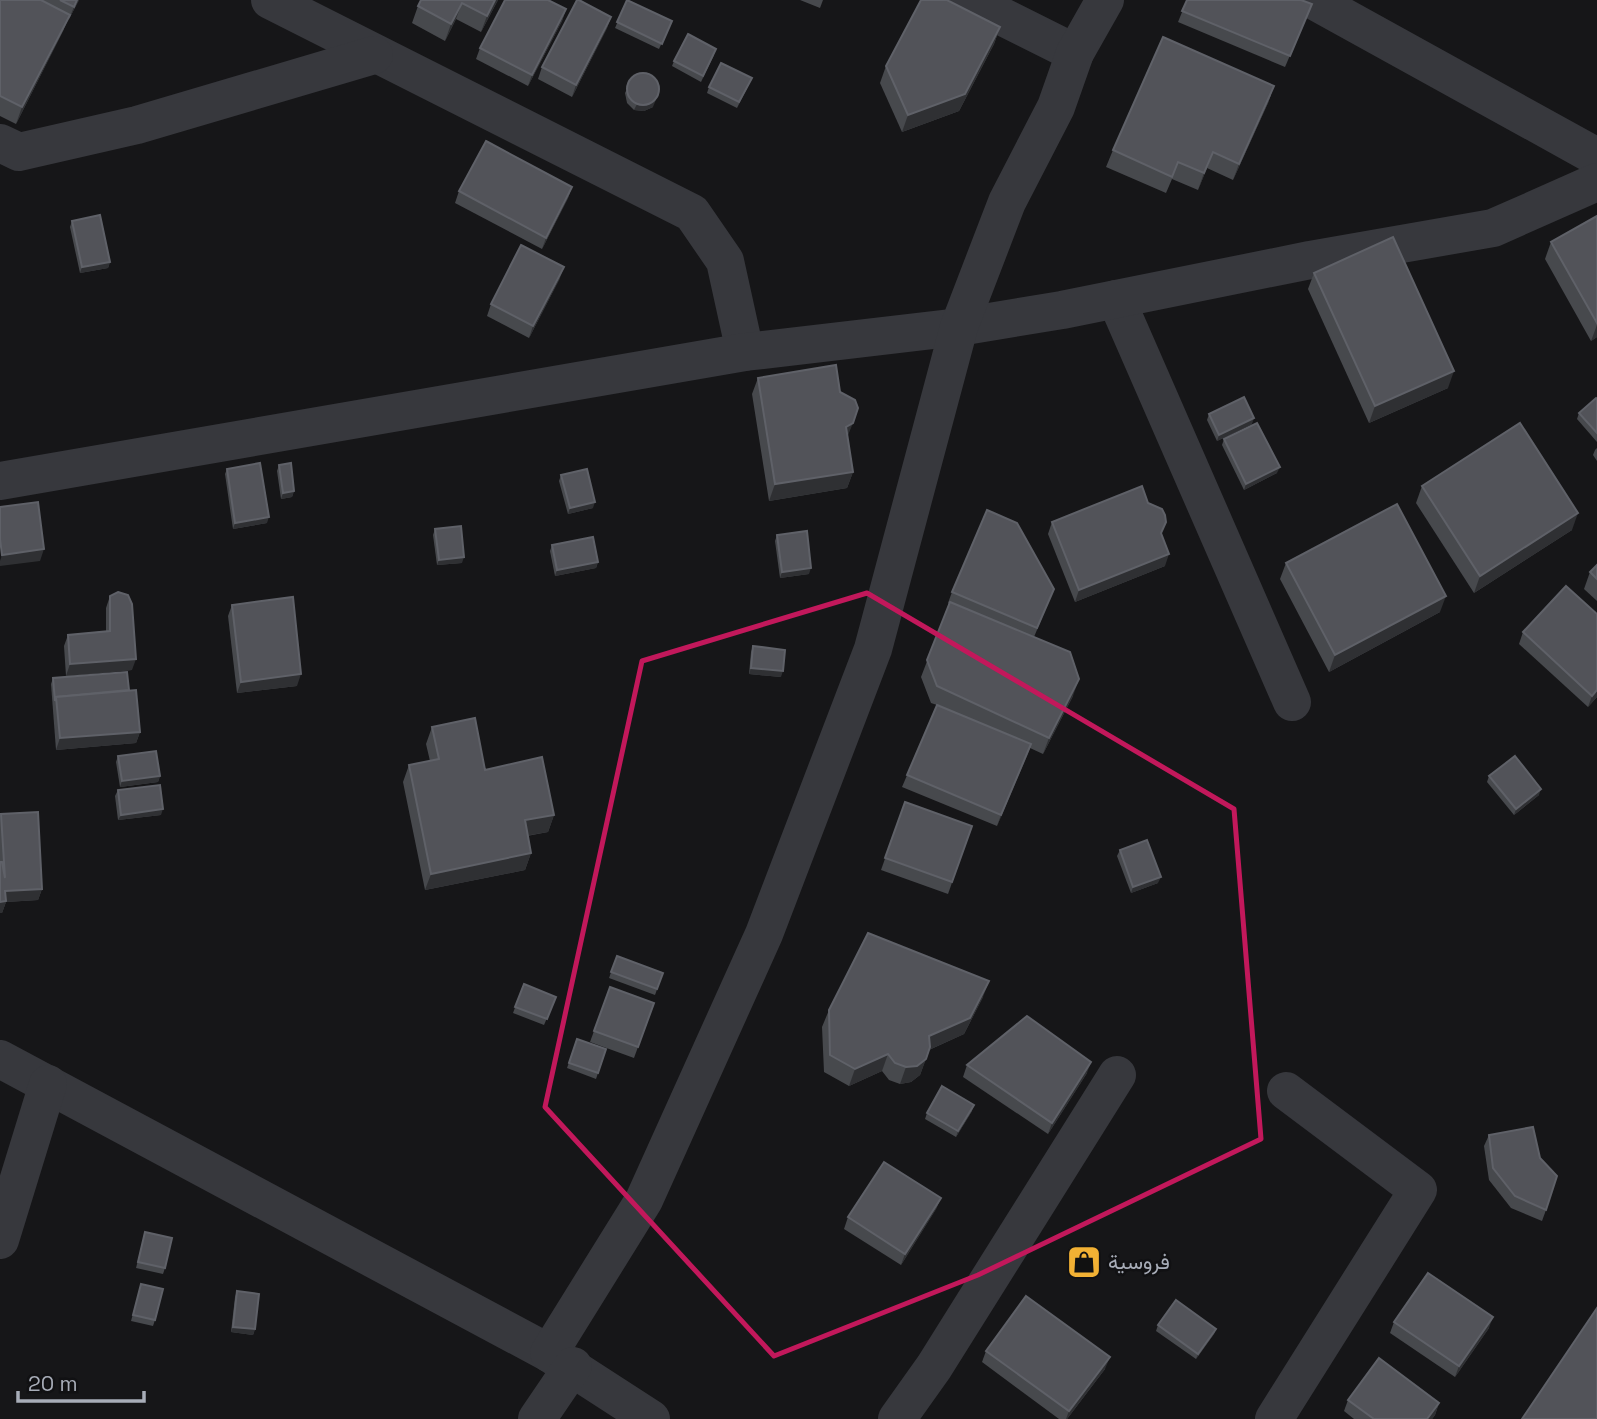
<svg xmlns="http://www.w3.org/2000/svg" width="1597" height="1419" viewBox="0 0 1597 1419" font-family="'Space Grotesk',Vazirmatn,sans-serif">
<rect width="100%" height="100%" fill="#161618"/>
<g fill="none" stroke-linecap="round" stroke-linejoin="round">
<g stroke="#37383d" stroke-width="38">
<polyline points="270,0 692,213 725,261 745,352"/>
<polyline points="969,0 1075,53"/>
<polyline points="1313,0 1597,157"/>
<polyline points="0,143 19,152 137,125 374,55"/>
<polyline points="1116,299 1292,702"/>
<polyline points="0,481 745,352 959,327 1062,310 1310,260 1493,228 1597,182"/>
<polyline points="0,1059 549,1353 651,1419"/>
<polyline points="0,1240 48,1084"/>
<polyline points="549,1353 644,1200 764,934 873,649 959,327 1007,202 1056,107 1075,53 1105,0"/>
<polyline points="537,1419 573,1366"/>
<polyline points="897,1419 934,1367 1117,1075"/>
<polyline points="1274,1419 1418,1190 1286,1091"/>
</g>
</g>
<g fill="#47494d">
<polygon points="0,0 79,0 69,19 68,18 63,31 16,124 0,116"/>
<polygon points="498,0 481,32 456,19 445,41 412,23 418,6"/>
<polygon points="627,0 672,21 659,49 615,28"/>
<polygon points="800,0 823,0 820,8"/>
<polygon points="1187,0 1307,16 1285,67 1178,22"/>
<polygon points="566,9 562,21 528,86 476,59 480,48"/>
<polygon points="611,17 607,28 572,97 538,79 542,67"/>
<polygon points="1000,27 994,44 959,111 902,132 880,83 886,66"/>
<polygon points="714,55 701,82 672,66 674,61"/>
<polygon points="752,78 737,108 707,93 709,87"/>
<polygon points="1274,86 1268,103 1233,180 1207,168 1198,190 1172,179 1166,193 1106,167 1113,150"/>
<polygon points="628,87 653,107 644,111 634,110 627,103 625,93"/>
<polygon points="572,187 568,198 542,249 455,203 459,191"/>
<polygon points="1597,216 1597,337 1591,341 1545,259 1551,242"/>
<polygon points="72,221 110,262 108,268 80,273 70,227"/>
<polygon points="1314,273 1448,388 1369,423 1308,289"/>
<polygon points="560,278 529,338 487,316 491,304"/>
<polygon points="758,378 840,392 858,408 847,437 853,472 847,488 769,501 752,394"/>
<polygon points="1597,399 1597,442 1577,419 1579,413"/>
<polygon points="1209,414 1252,424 1217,441 1207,420"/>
<polygon points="1224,439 1277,473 1244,490 1222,445"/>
<polygon points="1597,448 1597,461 1593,455 1595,450"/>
<polygon points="279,465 294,491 292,497 281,499 277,471"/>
<polygon points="227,469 267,523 233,529 225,474"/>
<polygon points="561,475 593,508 568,514 559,481"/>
<polygon points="1422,486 1572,530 1474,593 1416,503"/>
<polygon points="1052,522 1161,534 1165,566 1075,602 1048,534"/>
<polygon points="435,529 462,563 437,565 433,535"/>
<polygon points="777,535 809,574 780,578 775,541"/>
<polygon points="552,545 598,562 596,568 555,576 550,551"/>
<polygon points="1286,563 1440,612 1329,672 1280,579"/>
<polygon points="1597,565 1597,601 1584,589 1590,572"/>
<polygon points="1054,589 1034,637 1073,696 1043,754 1030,748 997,826 902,787 937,705 931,703 921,677 949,604 948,603 952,592"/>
<polygon points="110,596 132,670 66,676 64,646 68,635 106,631 106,608"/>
<polygon points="232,605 297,686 237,693 228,616"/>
<polygon points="1523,632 1597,697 1588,707 1519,644"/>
<polygon points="753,646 781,677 749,674 751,652"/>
<polygon points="53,678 129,690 140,732 136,743 56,750 51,684"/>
<polygon points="432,727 485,770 554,815 548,832 527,836 531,853 525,870 425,890 403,782 409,765 430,761 426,744"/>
<polygon points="118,756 160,776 158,782 120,787 116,762"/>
<polygon points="1489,776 1539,795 1514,815 1487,782"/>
<polygon points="118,790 161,815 118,820 115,796"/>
<polygon points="905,802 972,826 948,894 881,870"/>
<polygon points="1,814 42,889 38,900 6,902 2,913 0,913 0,816"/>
<polygon points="1120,850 1158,883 1131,893 1117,856"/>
<polygon points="617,956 663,973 655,995 609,978"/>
<polygon points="524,984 556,997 544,1025 513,1013"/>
<polygon points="610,987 654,1003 634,1058 590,1042"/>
<polygon points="983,997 964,1034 929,1050 920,1075 911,1082 900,1084 889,1080 882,1071 849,1086 824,1072 822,1027 829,1010"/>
<polygon points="577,1039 606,1049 596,1079 567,1068"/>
<polygon points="967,1065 1087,1073 1048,1134 963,1077"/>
<polygon points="972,1111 956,1137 925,1119 927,1113"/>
<polygon points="1489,1135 1546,1210 1542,1221 1511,1208 1489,1180 1484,1146"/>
<polygon points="941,1198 936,1209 901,1265 844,1229 848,1217"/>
<polygon points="145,1232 165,1268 163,1274 136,1268"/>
<polygon points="141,1284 155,1320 153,1326 131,1321"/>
<polygon points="237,1291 255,1329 253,1335 231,1332 235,1297"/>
<polygon points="1394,1322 1489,1328 1455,1377 1390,1333"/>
<polygon points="1158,1325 1216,1329 1214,1334 1196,1359 1156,1331"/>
<polygon points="986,1351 1105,1369 1067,1419 1059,1419 982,1362"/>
<polygon points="1348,1400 1439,1403 1435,1415 1432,1419 1354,1419 1344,1411"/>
</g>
<g fill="#2f3033">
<polygon points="77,0 79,0 69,19 74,7"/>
<polygon points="495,0 498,0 481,32 487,16"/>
<polygon points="462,3 456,19 445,41 451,24"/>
<polygon points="566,9 562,21 528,86 532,75"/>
<polygon points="70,15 63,31 16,124 22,107"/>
<polygon points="611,17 607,28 572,97 576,85"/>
<polygon points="1000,27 994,44 959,111 902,132 908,115"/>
<polygon points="1274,86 1268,103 1233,180 1239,164"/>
<polygon points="659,92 653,107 644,111 634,110 637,104"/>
<polygon points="1213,152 1207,168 1198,190 1204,173"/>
<polygon points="572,187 568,198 542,249 546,238"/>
<polygon points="110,262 108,268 80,273 82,267"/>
<polygon points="564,267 560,278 529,338 533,326"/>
<polygon points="1597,325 1597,337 1591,341"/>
<polygon points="1454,371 1448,388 1369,423 1375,406"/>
<polygon points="1254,418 1252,424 1217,441 1219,435"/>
<polygon points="853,423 846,440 846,427"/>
<polygon points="1280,467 1277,473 1244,490 1246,484"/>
<polygon points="853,472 847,488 769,501 775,484"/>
<polygon points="294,491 292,497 281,499 283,493"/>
<polygon points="595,502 593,508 568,514 570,508"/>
<polygon points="1578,513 1572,530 1474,593 1480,576"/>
<polygon points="269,517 267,523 233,529 235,523"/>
<polygon points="44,549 40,561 0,566 0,561 2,555"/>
<polygon points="1169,554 1165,566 1075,602 1079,590"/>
<polygon points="464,557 462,563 437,565 439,560"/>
<polygon points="598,562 596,568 555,576 557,570"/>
<polygon points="811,568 809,574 780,578 782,572"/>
<polygon points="1446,596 1440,612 1329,672 1335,655"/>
<polygon points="136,659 132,670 66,676 70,664"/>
<polygon points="751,668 783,671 781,677 749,674"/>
<polygon points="301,674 297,686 237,693 241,682"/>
<polygon points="1079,679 1073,696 1043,754 1049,738"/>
<polygon points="1597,690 1597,697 1588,707 1592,696"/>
<polygon points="140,732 136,743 56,750 60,738"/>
<polygon points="1031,744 1027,756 997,826 1001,815"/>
<polygon points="160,776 158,782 120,787 122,781"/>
<polygon points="1541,789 1539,795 1514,815 1516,809"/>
<polygon points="163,809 161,815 118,820 121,815"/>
<polygon points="554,815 548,832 519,837 525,820"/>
<polygon points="531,853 525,870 425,890 431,874"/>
<polygon points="1161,877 1158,883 1131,893 1133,887"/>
<polygon points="42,889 38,900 6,902 2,913 0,913 0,902 5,891"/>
<polygon points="989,981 983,997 964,1034 922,1053 929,1036"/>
<polygon points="888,1054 882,1071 849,1086 855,1069"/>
<polygon points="926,1059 920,1075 911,1082 900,1084 906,1067"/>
<polygon points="1091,1062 1087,1073 1048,1134 1052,1123"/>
<polygon points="974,1105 972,1111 956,1137 958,1131"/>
<polygon points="941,1198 936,1209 901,1265 905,1254"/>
<polygon points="1493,1317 1489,1328 1455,1377 1459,1366"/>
<polygon points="233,1327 255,1329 253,1335 231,1332"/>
<polygon points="1216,1329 1214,1334 1196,1359 1198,1354"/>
<polygon points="1110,1357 1105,1369 1067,1419 1066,1419 1069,1411"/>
<polygon points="1439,1403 1435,1415 1432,1419 1427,1419"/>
</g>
<g fill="#525359" stroke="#5f6168" stroke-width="2">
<polygon points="0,0 41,0 70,15 22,107 0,96"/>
<polygon points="60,0 77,0 74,7"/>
<polygon points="421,0 495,0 487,16 462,3 451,24 418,6"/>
<polygon points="505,0 548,0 566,9 532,75 480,48"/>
<polygon points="577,0 579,0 611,17 576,85 542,67"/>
<polygon points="627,0 672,21 662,44 617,22"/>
<polygon points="921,0 947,0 1000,27 965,94 908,115 886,66"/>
<polygon points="1187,0 1301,0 1312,4 1290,56 1182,11"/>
<polygon points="688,34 716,49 703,76 674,61"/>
<polygon points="1163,37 1274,86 1239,164 1213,152 1204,173 1178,162 1172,177 1113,150"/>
<polygon points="721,63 752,78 739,102 709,87"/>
<circle cx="643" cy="89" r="16"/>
<polygon points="486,141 572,187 546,238 459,191"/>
<polygon points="100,215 110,262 82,267 72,221"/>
<polygon points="1597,216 1597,323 1551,242"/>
<polygon points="1393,237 1454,371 1375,406 1314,273"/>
<polygon points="521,245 564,267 533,326 491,304"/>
<polygon points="836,365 840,392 855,400 858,408 853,423 846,427 853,472 775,484 758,378"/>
<polygon points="1244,397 1254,418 1219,435 1209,414"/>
<polygon points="1596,398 1597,399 1597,433 1579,413"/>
<polygon points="1257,423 1280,467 1246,484 1224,439"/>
<polygon points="1520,423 1578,513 1480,576 1422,486"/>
<polygon points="260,463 269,517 235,523 227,469"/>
<polygon points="291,463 294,491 283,493 279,465"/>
<polygon points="587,469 595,502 570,508 561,475"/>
<polygon points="1142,486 1148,503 1162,509 1165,515 1166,522 1161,533 1169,554 1079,590 1052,522"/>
<polygon points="38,502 44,549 2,555 0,539 0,507"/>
<polygon points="1397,504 1446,596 1335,655 1286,563"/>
<polygon points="987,510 1017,523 1054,589 1037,628 952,592"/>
<polygon points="461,526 464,557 439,560 435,529"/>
<polygon points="807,531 811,568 782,572 777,535"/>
<polygon points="593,537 598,562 557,570 552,545"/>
<polygon points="1597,565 1597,579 1590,572"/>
<polygon points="1566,586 1597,614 1597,690 1592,696 1523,632"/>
<polygon points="118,592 128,595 132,604 136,659 70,664 68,635 110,631 110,596"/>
<polygon points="293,597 301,674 241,682 232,605"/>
<polygon points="950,602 1070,652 1079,679 1049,738 937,686 927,660"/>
<polygon points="753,646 785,650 783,671 751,668"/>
<polygon points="127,672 129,690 56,697 55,701 53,678"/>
<polygon points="136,690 140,732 60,738 56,697"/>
<polygon points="937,705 1031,744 1001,815 907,775"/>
<polygon points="475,718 485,770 542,757 554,815 525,820 531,853 431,874 409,765 439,759 432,727"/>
<polygon points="156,751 160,776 122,781 118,756"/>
<polygon points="1515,756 1541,789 1516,809 1489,776"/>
<polygon points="160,785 163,809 121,815 118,790"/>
<polygon points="905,802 972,826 952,882 885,858"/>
<polygon points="38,812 42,889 5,891 6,901 0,902 0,862 2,862 5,878 1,814"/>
<polygon points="1147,840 1161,877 1133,887 1120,850"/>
<polygon points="868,933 989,981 970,1018 929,1036 930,1047 926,1059 917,1066 906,1067 895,1063 888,1054 855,1069 830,1055 829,1010"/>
<polygon points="617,956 663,973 657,989 611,972"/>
<polygon points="524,984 556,997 547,1019 515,1007"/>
<polygon points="610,987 654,1003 638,1047 594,1031"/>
<polygon points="1027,1016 1091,1062 1052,1123 967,1065"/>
<polygon points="577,1039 606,1049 598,1073 569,1063"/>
<polygon points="942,1086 974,1105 958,1131 927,1113"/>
<polygon points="1533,1127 1540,1158 1557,1176 1546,1210 1515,1196 1493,1168 1489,1135"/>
<polygon points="884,1162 941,1198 905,1254 848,1217"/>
<polygon points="145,1232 172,1238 165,1268 138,1262"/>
<polygon points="1428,1273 1493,1317 1459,1366 1394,1322"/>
<polygon points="141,1284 163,1289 155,1320 133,1315"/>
<polygon points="237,1291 259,1294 255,1329 233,1327"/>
<polygon points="1026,1296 1110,1357 1069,1411 986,1351"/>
<polygon points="1176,1300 1216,1329 1198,1354 1158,1325"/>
<polygon points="1597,1308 1597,1419 1522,1419"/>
<polygon points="1379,1358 1439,1403 1427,1419 1374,1419 1348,1400"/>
</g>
<path fill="none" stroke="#c2185b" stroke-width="5" stroke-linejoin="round" d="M 867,593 L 1234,809 L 1261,1139 L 978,1275 L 774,1356 L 545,1107 L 642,661 Z"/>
<defs>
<g id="shop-square" transform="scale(1.75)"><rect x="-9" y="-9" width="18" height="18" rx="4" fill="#f2b134" stroke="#111113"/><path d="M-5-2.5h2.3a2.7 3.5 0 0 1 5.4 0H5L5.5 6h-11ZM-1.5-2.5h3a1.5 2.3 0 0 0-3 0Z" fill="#111"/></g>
</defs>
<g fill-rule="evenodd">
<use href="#shop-square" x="1084" y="1262"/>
</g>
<g text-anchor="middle" stroke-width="5" stroke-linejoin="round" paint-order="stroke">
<g font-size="21" fill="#a8adb8" stroke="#111113" text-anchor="start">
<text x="1108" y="1269">فروسية</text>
</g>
</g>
<path d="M18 1391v10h126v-10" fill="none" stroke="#a8adb8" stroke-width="3.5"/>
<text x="28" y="1391" font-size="21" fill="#a8adb8" stroke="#111113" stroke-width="5" paint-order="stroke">20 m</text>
</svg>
